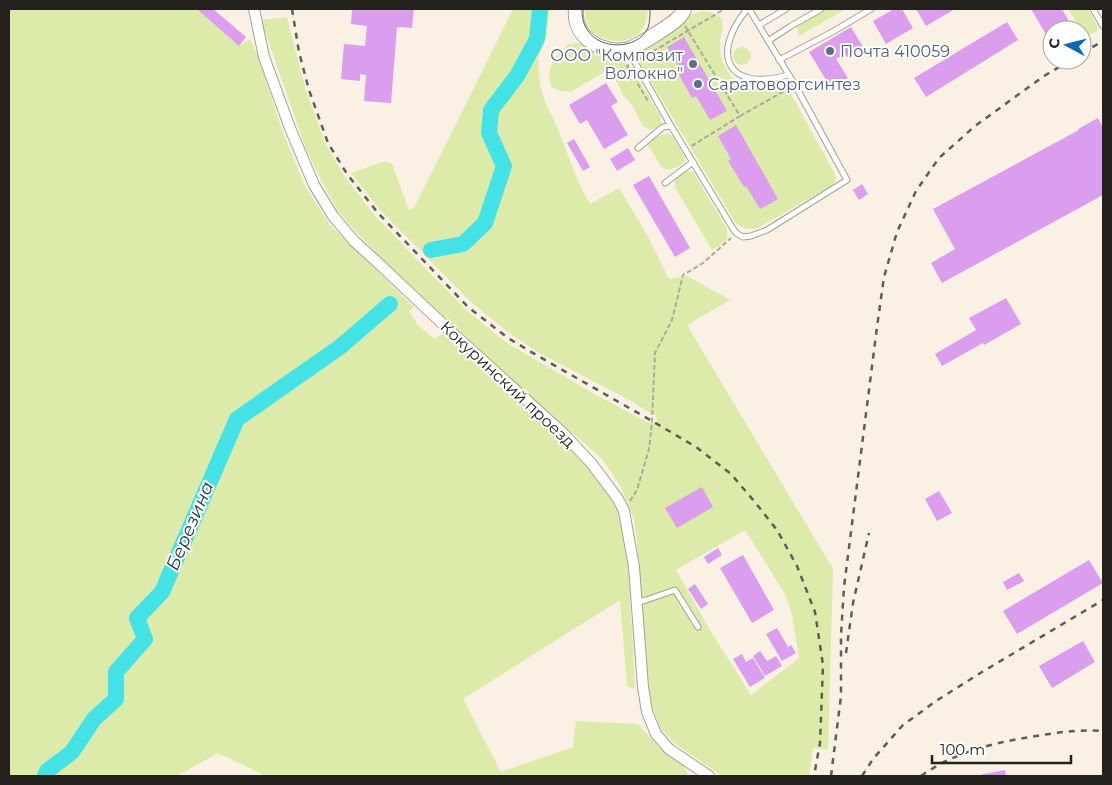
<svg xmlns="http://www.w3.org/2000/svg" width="1112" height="785" viewBox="0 0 1112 785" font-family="Montserrat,sans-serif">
<rect width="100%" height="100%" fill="#faf1e4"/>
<g fill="#dceba9" fill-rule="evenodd">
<path d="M 9,9 L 197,9 L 239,46 L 250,39 L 259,58 L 282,130 L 305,186 L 330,225 L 414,307 L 409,311 L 417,324 L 434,339 L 445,333 C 470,359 495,382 522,406 C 554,435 605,475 619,516 C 628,544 629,574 630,602 C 632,631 634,660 635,689 L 627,686 L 620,600 L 463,699 L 501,772 L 573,747 L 576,721 L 638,724 L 659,747 L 682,763 L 689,776 L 266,776 L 218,753 L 177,776 L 9,776 Z"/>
<path d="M 513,9 L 550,9 L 547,34 L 538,58 L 540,85 L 545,102 L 558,129 L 577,179 L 590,204 L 619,188 L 647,235 L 669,279 L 686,276 L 691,278 L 730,300 L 687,325 L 833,569 L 828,750 L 813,748 L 809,776 L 722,776 L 673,742 L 660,728 L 652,706 L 648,677 L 637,543 L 634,519 L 620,485 L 602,459 L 482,353 L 391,268 L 355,231 L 338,211 L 320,178 L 306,149 L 261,20 L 287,17 L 306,91 L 326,145 L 345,177 L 375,216 L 465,309 L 507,343 L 598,396 L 649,423 L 657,422 L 656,415 L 651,414 L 633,402 L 539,353 L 509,333 L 471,302 L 380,210 L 351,173 L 386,161 L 392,164 L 409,210 L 414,208 ZM 745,530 L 786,596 L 792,615 L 799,658 L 751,695 L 710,630 L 676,570 Z"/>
<path d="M 585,9 L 648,9 C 647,14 647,20 645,24 C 637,47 601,45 589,27 C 585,22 585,16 585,9 Z"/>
<polygon points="827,9 846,9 799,36 796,26"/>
<polygon points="1068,9 1088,9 1097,25 1097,31 1085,37 1082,30 1081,30"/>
<path d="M 703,11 C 708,12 717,13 721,18 C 725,24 721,34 720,41 C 718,58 728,78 744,86 C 757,93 772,85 786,87 L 791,94 L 835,174 L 836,179 L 833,185 L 758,228 C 748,230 742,229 735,222 L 641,65 L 639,59 L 640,51 C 659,36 678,14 703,11 Z"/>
<path d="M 579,43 C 586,47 592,50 600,52 C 606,54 614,54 619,57 C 635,68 649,98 660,115 L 661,121 L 660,127 L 650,130 L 643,126 L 632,105 L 625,98 L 611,71 L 604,72 L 571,92 L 560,91 L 551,87 L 549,75 L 553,60 L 568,44 Z"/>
<circle cx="742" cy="56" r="9"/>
<path d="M 663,134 L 669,134 L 672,136 L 684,155 L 685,158 L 684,163 C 676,167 670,172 662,168 L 647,143 Z"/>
<path d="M 686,171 L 693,172 L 727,229 C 729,243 723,243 712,250 L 675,187 L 675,177 Z"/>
</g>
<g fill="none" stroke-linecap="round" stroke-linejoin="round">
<g stroke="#43e2e7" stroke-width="16">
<polyline points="431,250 463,244 485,223 504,166 489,133 491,110 517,76 537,39 540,9"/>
<polyline points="45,776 47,771 72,752 94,719 116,699 116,672 145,639 137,618 162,592 237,419 340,347 390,304"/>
</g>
</g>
<g fill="#db9ded">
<polygon points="197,9 213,9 246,37 239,46"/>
<polygon points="352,9 414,9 412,28 397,27 391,103 364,101 366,75 360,74 360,81 341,79 344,44 365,46 367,26 351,24"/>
<polygon points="894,9 902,9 913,28 886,44 873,21"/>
<polygon points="916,9 955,9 926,26"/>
<polygon points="1031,9 1062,9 1070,23 1058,30 1052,30 1052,33 1047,36"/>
<polygon points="1007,22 1018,40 926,97 914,78"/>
<polygon points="851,27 863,47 847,57 845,54 836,59 848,78 831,88 809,52"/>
<polygon points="684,37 727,111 710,120 696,96 692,98 678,73 681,71 667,47"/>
<polygon points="606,83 618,102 611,106 628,135 604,149 587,120 580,124 569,105"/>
<polygon points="1098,118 1103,128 1103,195 942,283 931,263 955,249 933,209 1079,130 1078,129"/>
<polygon points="736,125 778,199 760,209 746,186 744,187 728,161 731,159 718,136"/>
<polygon points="574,139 590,167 583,171 567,143"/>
<polygon points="628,148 635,160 617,171 610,159"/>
<polygon points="649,176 690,248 675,257 633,185"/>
<polygon points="862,184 868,194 859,200 853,190"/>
<polygon points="1006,298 1021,324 984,345 983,343 942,366 935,354 976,330 969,318"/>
<polygon points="702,487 713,507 677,528 665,508"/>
<polygon points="939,491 952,513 937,521 925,499"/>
<polygon points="718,548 722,555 708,564 704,557"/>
<polygon points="743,555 774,610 752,623 720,568"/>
<polygon points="1089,560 1103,583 1017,634 1003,611"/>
<polygon points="1019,573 1024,581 1007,590 1003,582"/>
<polygon points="695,584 708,604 701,609 688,589"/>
<polygon points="777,628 788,647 791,645 796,653 782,661 766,634"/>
<polygon points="1083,641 1095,662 1052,688 1039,666"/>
<polygon points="760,651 767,661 776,656 782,666 765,676 753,656"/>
<polygon points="742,654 746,662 753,658 765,678 750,687 733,659"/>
<polygon points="1005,770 1006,776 979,776 979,775"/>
</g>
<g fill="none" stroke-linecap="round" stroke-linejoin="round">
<g stroke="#a89f93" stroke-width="7">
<g id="lane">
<path d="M 747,9 C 710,55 727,92 788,75"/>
<polyline points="1093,9 1103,26"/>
<polyline points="759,25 786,9"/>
<polyline points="768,41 791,26 821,9"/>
<polyline points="628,50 671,126 732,227 736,233 743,237 751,236 767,230 847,180 795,85 749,9"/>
<polyline points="779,60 834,31 871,9"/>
<polyline points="638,148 663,127 671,126"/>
<polyline points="665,183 693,162"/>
<polyline points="637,602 646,600 675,590 698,627"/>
</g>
</g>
<g stroke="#a89f93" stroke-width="12">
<polyline id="street" points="254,9 264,57 290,128 314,185 333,216 354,241 376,261 446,327 564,434 592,464 618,499 624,511 634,567 643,687 647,712 656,734 669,749 709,776"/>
</g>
<g stroke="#a89f93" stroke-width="16">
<path id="secondary" d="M 576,9 C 573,36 599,53 625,50 C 634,49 675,23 680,16 C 682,14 683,11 684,9"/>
</g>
<g stroke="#afa89e" stroke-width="2" stroke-dasharray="5 2.5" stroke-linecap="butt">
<polyline points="685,26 740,116 690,147"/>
<polyline points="640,59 723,10"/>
<polyline points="629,65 627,66 648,101"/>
<polyline points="740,116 788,89"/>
<polyline points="630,501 637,490 649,449 652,421 655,353 672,320 683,275 703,263 731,238"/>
</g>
<use href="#lane" stroke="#fff" stroke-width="5"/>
<use href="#street" stroke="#fff" stroke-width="10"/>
<use href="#secondary" stroke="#fff" stroke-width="14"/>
<path stroke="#615c55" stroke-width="1" d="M 582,9 C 582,17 583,24 588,31 C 601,50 637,50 648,28 C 650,22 650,15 650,9"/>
<g stroke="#615c55" stroke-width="2.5" stroke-dasharray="6 6" stroke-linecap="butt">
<polyline points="292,9 299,52 309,90 328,143 347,174 378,213 468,307 508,338 538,356 652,421 696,447 731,474 754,501 777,530 797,566 815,612 823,665 820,743 814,776"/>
<polyline points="1082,53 1103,41"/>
<polyline points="846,653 853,603 869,533"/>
<polyline points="831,776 841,696 841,635 844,587 877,327 884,277 897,232 916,191 939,158 975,126 1044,76 1071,60"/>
<polyline points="862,776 873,759 903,725 936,701 982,672 1103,600"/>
<path d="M 921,776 C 953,753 992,743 1030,737 C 1054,733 1078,729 1103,731"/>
</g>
</g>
<g fill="#5c6f8a" stroke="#fff" stroke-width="2">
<circle cx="830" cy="51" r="5"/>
<circle cx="693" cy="64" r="5"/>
<circle cx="698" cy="84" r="5"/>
</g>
<g text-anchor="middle" stroke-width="4" stroke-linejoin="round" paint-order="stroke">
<g font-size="16" fill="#4e5e75" stroke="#fff" text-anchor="start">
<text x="840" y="57">Почта 410059</text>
<text x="683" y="61" text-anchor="end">ООО "Композит<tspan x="683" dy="18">Волокно"</tspan></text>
<text x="708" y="90">Саратоворгсинтез</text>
</g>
<g font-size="16" fill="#24211c" stroke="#fff">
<text transform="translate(508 384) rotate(43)" y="6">Кокуринский проезд</text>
</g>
<g font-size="18" font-style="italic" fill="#213a3b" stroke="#fff">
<text transform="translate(190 526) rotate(-67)" y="6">Березина</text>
</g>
</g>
<rect width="1112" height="785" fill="none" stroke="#24211c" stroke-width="20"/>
<g transform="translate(1067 45) rotate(277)"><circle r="24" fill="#ffffff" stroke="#a7a6a4"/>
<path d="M0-4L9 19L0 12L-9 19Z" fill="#0e67b4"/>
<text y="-8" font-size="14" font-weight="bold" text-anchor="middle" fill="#24211c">С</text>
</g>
<path d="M932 755v8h139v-8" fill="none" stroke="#24211c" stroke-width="2.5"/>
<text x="940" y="755" font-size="15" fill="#24211c" stroke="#ffffff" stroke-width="4" paint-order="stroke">100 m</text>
</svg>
